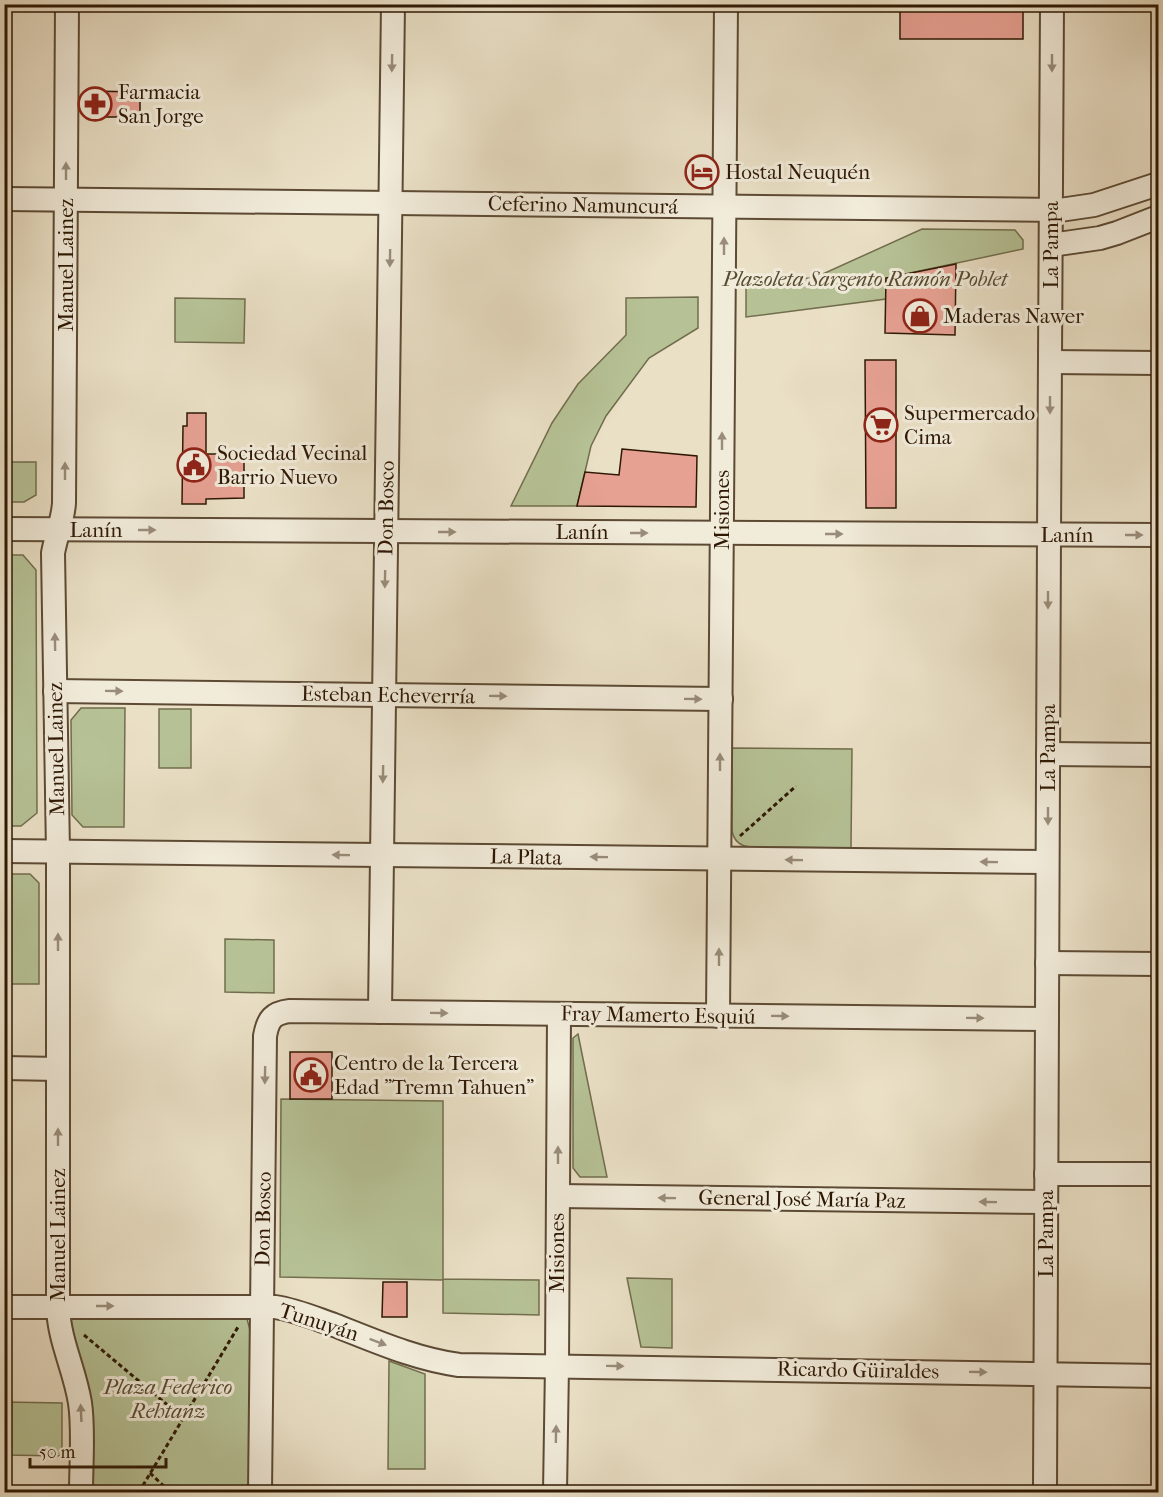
<svg xmlns="http://www.w3.org/2000/svg" width="1163" height="1497" viewBox="0 0 1163 1497" font-family="'IM FELL French Canon',serif">
<rect width="100%" height="100%" fill="#eae0c6"/>
<filter id="stains"><feTurbulence type="fractalNoise" baseFrequency=".00333" numOctaves="4"/><feColorMatrix values="0 0 0 0 .2 0 0 0 0 .09 0 0 0 0 .02 0 0 0 .5 -.17"/></filter>
<radialGradient id="worn" r=".72"><stop offset=".6" stop-color="#630" stop-opacity="0"/><stop offset="1" stop-color="#630" stop-opacity=".3"/></radialGradient>
<g fill="#b6c296" stroke="#726d4d" stroke-width="1.5">
<polygon points="922,229 1015,230 1023,240 1023,249 886,278 886,299 746,317 746,280 814,278"/>
<polygon points="698,297 698,328 649,358 606,416 591,446 577,506 511,506 552,423 578,384 626,335 626,298"/>
<polygon points="175,298 245,299 244,343 175,342"/>
<polygon points="5,462 36,462 36,495 24,502 5,502"/>
<polygon points="5,555 23,555 36,570 37,813 21,826 5,826"/>
<polygon points="81,708 125,708 124,827 83,827 72,815 71,720"/>
<rect x="159" y="709" width="32" height="59"/>
<path d="M 732,748 L 852,749 L 851,848 L 750,847 C 740,846 734,841 732,831 Z"/>
<polygon points="5,874 30,874 39,883 39,984 5,984"/>
<polygon points="225,939 274,940 274,993 225,992"/>
<polygon points="578,1034 607,1177 580,1177 573,1168 573,1038"/>
<polygon points="281,1099 443,1101 443,1279 539,1280 539,1315 443,1313 443,1280 280,1277"/>
<polygon points="627,1278 672,1279 672,1348 641,1347"/>
<polygon points="244,1317 247,1319 250,1330 249,1492 88,1492 68,1318"/>
<polygon points="389,1361 425,1374 425,1469 388,1469"/>
<polygon points="5,1402 62,1403 62,1456 5,1455"/>
<rect x="279" y="1489" width="75" height="3"/>
</g>
<g fill="#e7a193" stroke="#2e1804" stroke-width="1.5">
<polygon points="979,4 1023,4 1023,39 900,39 900,11 979,10"/>
<polygon points="89,91 140,92 140,117 89,117"/>
<polygon points="956,264 955,335 885,333 886,278"/>
<polygon points="865,360 896,360 896,508 866,508"/>
<polygon points="187,413 206,413 206,454 244,454 244,498 206,499 206,504 182,504 183,426 187,426"/>
<polygon points="622,449 697,456 696,507 577,506 585,472 619,475"/>
<rect x="290" y="1052" width="42" height="47"/>
<polygon points="383,1282 407,1282 407,1317 382,1317"/>
</g>
<g fill="none" stroke-linecap="round" stroke-linejoin="round">
<g stroke="#5d4a34" stroke-width="26">
<g id="minor">
<path d="M 67,4 L 64,503 C 63,520 56,536 53,553 L 58,852 L 58,1307 C 59,1341 75,1370 80,1403 C 84,1430 81,1465 81,1492"/>
<polyline points="4,199 1060,210 1094,205 1158,184"/>
<polyline points="1051,245 1100,238 1117,233 1158,217"/>
<polyline points="1050,362 1158,363"/>
<polyline points="4,529 1158,535"/>
<polyline points="55,691 721,699"/>
<polyline points="1048,754 1158,755"/>
<polyline points="4,851 1047,862"/>
<polyline points="1047,963 1158,964"/>
<polyline points="380,1012 393,4"/>
<polyline points="718,1016 726,4"/>
<polyline points="4,1068 58,1069"/>
<polyline points="1046,1174 1158,1174"/>
<polyline points="558,1196 1046,1202"/>
<path d="M 4,1307 L 275,1307 C 296,1310 314,1318 334,1325 C 375,1341 415,1359 459,1365 L 1158,1376"/>
<path d="M 260,1492 L 265,1036 C 268,1019 273,1013 290,1011 L 1047,1019"/>
<polyline points="555,1492 557,1365 559,1014"/>
<polyline points="1045,1492 1049,535 1052,4"/>
</g>
</g>
<g stroke="#2e1804" stroke-width="3" stroke-dasharray="4.5 3" stroke-linecap="butt">
<polyline points="740,836 796,786"/>
<polyline points="84,1335 183,1418"/>
<polyline points="150,1473 170,1492"/>
<polyline points="139,1492 238,1327"/>
</g>
<use href="#minor" stroke="#f1ebda" stroke-width="22"/>
</g>
<defs><path id="oneway-solid" d="M-6-.8H1V-3.2L6.5 0L1 3.2V.8H-6Z" transform="scale(1.5)"/></defs>
<g fill="#998c7a">
<use href="#oneway-solid" transform="translate(392 63) rotate(91)"/>
<use href="#oneway-solid" transform="translate(1052 63) rotate(90)"/>
<use href="#oneway-solid" transform="translate(66 171) rotate(-90)"/>
<use href="#oneway-solid" transform="translate(724 246) rotate(-90)"/>
<use href="#oneway-solid" transform="translate(390 258) rotate(91)"/>
<use href="#oneway-solid" transform="translate(1050 405) rotate(90)"/>
<use href="#oneway-solid" transform="translate(722 441) rotate(-90)"/>
<use href="#oneway-solid" transform="translate(65 471) rotate(-90)"/>
<use href="#oneway-solid" transform="translate(147 530)"/>
<use href="#oneway-solid" transform="translate(447 532)"/>
<use href="#oneway-solid" transform="translate(639 533)"/>
<use href="#oneway-solid" transform="translate(834 534)"/>
<use href="#oneway-solid" transform="translate(1134 535)"/>
<use href="#oneway-solid" transform="translate(385 579) rotate(91)"/>
<use href="#oneway-solid" transform="translate(1048 600) rotate(90)"/>
<use href="#oneway-solid" transform="translate(55 642) rotate(-91)"/>
<use href="#oneway-solid" transform="translate(114 691) rotate(1)"/>
<use href="#oneway-solid" transform="translate(498 696) rotate(1)"/>
<use href="#oneway-solid" transform="translate(693 699) rotate(1)"/>
<use href="#oneway-solid" transform="translate(720 762) rotate(-90)"/>
<use href="#oneway-solid" transform="translate(383 774) rotate(91)"/>
<use href="#oneway-solid" transform="translate(1048 816) rotate(90)"/>
<use href="#oneway-solid" transform="translate(341 855) rotate(-179)"/>
<use href="#oneway-solid" transform="translate(599 857) rotate(-179)"/>
<use href="#oneway-solid" transform="translate(794 860) rotate(-179)"/>
<use href="#oneway-solid" transform="translate(989 862) rotate(-179)"/>
<use href="#oneway-solid" transform="translate(58 942) rotate(-90)"/>
<use href="#oneway-solid" transform="translate(719 957) rotate(-90)"/>
<use href="#oneway-solid" transform="translate(439 1013) rotate(1)"/>
<use href="#oneway-solid" transform="translate(780 1016) rotate(1)"/>
<use href="#oneway-solid" transform="translate(975 1018) rotate(1)"/>
<use href="#oneway-solid" transform="translate(265 1075) rotate(91)"/>
<use href="#oneway-solid" transform="translate(58 1137) rotate(-90)"/>
<use href="#oneway-solid" transform="translate(558 1155) rotate(-90)"/>
<use href="#oneway-solid" transform="translate(667 1198) rotate(-179)"/>
<use href="#oneway-solid" transform="translate(988 1202) rotate(-179)"/>
<use href="#oneway-solid" transform="translate(105 1306)"/>
<use href="#oneway-solid" transform="translate(378 1342) rotate(21)"/>
<use href="#oneway-solid" transform="translate(615 1366) rotate(1)"/>
<use href="#oneway-solid" transform="translate(978 1372) rotate(1)"/>
<use href="#oneway-solid" transform="translate(81 1413) rotate(-93)"/>
<use href="#oneway-solid" transform="translate(556 1434) rotate(-89)"/>
</g>
<defs>
<g id="pharmacy-ring" transform="scale(1.725)"><circle r="9.5" fill="#f1ebda" stroke="#8f2418" stroke-width="1.5"/><path d="M-2-6h4v4h4v4h-4v4h-4v-4h-4v-4h4Z" fill="#8f2418"/></g>
<g id="hotel-ring" transform="scale(1.725)"><circle r="9.5" fill="#f1ebda" stroke="#8f2418" stroke-width="1.5"/><path d="M-6-4.5h1.5V1H6V5H4.5V3h-9V5H-6ZM-4 0a1.8 1.8 0 1 1 3.6 0ZM.5 0V-2.5h3Q6-2.5 6 0Z" fill="#8f2418"/></g>
<g id="shop-ring" transform="scale(1.725)"><circle r="9.5" fill="#f1ebda" stroke="#8f2418" stroke-width="1.5"/><path d="M-5-2.5h2.3a2.7 3.5 0 0 1 5.4 0H5L5.5 6h-11ZM-1.5-2.5h3a1.5 2.3 0 0 0-3 0Z" fill="#8f2418"/></g>
<g id="supermarket-ring" transform="scale(1.725)"><circle r="9.5" fill="#f1ebda" stroke="#8f2418" stroke-width="1.5"/><path d="M-6-5.5h2.5l.6 2H6L4.5 2H-2.5L-4.4-4H-6ZM-1.5 3.2a1.3 1.3 0 1 0 .1 0ZM3 3.2a1.3 1.3 0 1 0 .1 0Z" fill="#8f2418"/></g>
<g id="civic-ring" transform="scale(1.725)"><circle r="9.5" fill="#f1ebda" stroke="#8f2418" stroke-width="1.5"/><path d="M-.6-6.5H3V-4.5H.6V-3L4-1V1h2V6H-6V1h2V-1L-.6-3ZM-1.2 2.5V6h2.4V2.5Z" fill="#8f2418"/></g>
</defs>
<g fill-rule="evenodd">
<use href="#pharmacy-ring" x="95" y="104"/>
<use href="#hotel-ring" x="702" y="172"/>
<use href="#shop-ring" x="920" y="316"/>
<use href="#supermarket-ring" x="881" y="425"/>
<use href="#civic-ring" x="194" y="465"/>
<use href="#civic-ring" x="311" y="1075"/>
</g>
<g text-anchor="middle" stroke-width="6" stroke-linejoin="round" paint-order="stroke">
<g font-size="21" fill="#2e1804" stroke="#f1ebda" text-anchor="start">
<text x="118" y="99">Farmacia<tspan x="118" dy="24">San Jorge</tspan></text>
<text x="725" y="179">Hostal Neuquén</text>
<text x="943" y="323">Maderas Nawer</text>
<text x="904" y="420">Supermercado<tspan x="904" dy="24">Cima</tspan></text>
<text x="217" y="460">Sociedad Vecinal<tspan x="217" dy="24">Barrio Nuevo</tspan></text>
<text x="334" y="1070">Centro de la Tercera<tspan x="334" dy="24">Edad "Tremn Tahuen"</tspan></text>
</g>
<g font-size="21" fill="#2e1804" stroke="#f1ebda">
<text transform="translate(583 205) rotate(1)" y="7">Ceferino Namuncurá</text>
<text transform="translate(1051 245) rotate(-90)" y="7">La Pampa</text>
<text transform="translate(66 265) rotate(-90)" y="7">Manuel Lainez</text>
<text transform="translate(386 508) rotate(-89)" y="7">Don Bosco</text>
<text transform="translate(722 510) rotate(-90)" y="7">Misiones</text>
<text x="96" y="537">Lanín</text>
<text x="582" y="539">Lanín</text>
<text x="1067" y="542">Lanín</text>
<text transform="translate(388 695) rotate(1)" y="7">Esteban Echeverría</text>
<text transform="translate(1048 748) rotate(-90)" y="7">La Pampa</text>
<text transform="translate(56 749) rotate(-91)" y="7">Manuel Lainez</text>
<text transform="translate(526 857) rotate(1)" y="7">La Plata</text>
<text transform="translate(658 1015) rotate(1)" y="7">Fray Mamerto Esquiú</text>
<text transform="translate(802 1199) rotate(1)" y="7">General José María Paz</text>
<text transform="translate(263 1219) rotate(-89)" y="7">Don Bosco</text>
<text transform="translate(1046 1234) rotate(-90)" y="7">La Pampa</text>
<text transform="translate(58 1235) rotate(-90)" y="7">Manuel Lainez</text>
<text transform="translate(557 1253) rotate(-90)" y="7">Misiones</text>
<text transform="translate(319 1322) rotate(18)" y="7">Tunuyán</text>
<text transform="translate(858 1370) rotate(1)" y="7">Ricardo Güiraldes</text>
</g>
<g font-size="21" font-style="italic" fill="#574b30" stroke="#f1ebda">
<text x="865" y="286">Plazoleta Sargento Ramón Poblet</text>
<text x="168" y="1394">Plaza Federico<tspan x="168" dy="24">Rehtanz</tspan></text>
</g>
</g>
<rect width="1163" height="1497" fill="none" stroke="#eae0c6" stroke-width="24"/>
<rect x="6" y="6" width="1151" height="1485" fill="none" stroke="#2e1804" stroke-width="3"/>
<rect x="12" y="12" width="1139" height="1473" fill="none" stroke="#2e1804" stroke-width="1.5"/>
<path d="M30 1458v9h136v-9" fill="none" stroke="#2e1804" stroke-width="3"/>
<text x="39" y="1458" font-size="18" fill="#2e1804" stroke="#f1ebda" stroke-width="4.5" paint-order="stroke">50 m</text>
<rect width="100%" height="100%" filter="url(#stains)"/>
<rect width="100%" height="100%" fill="url(#worn)"/>
</svg>
